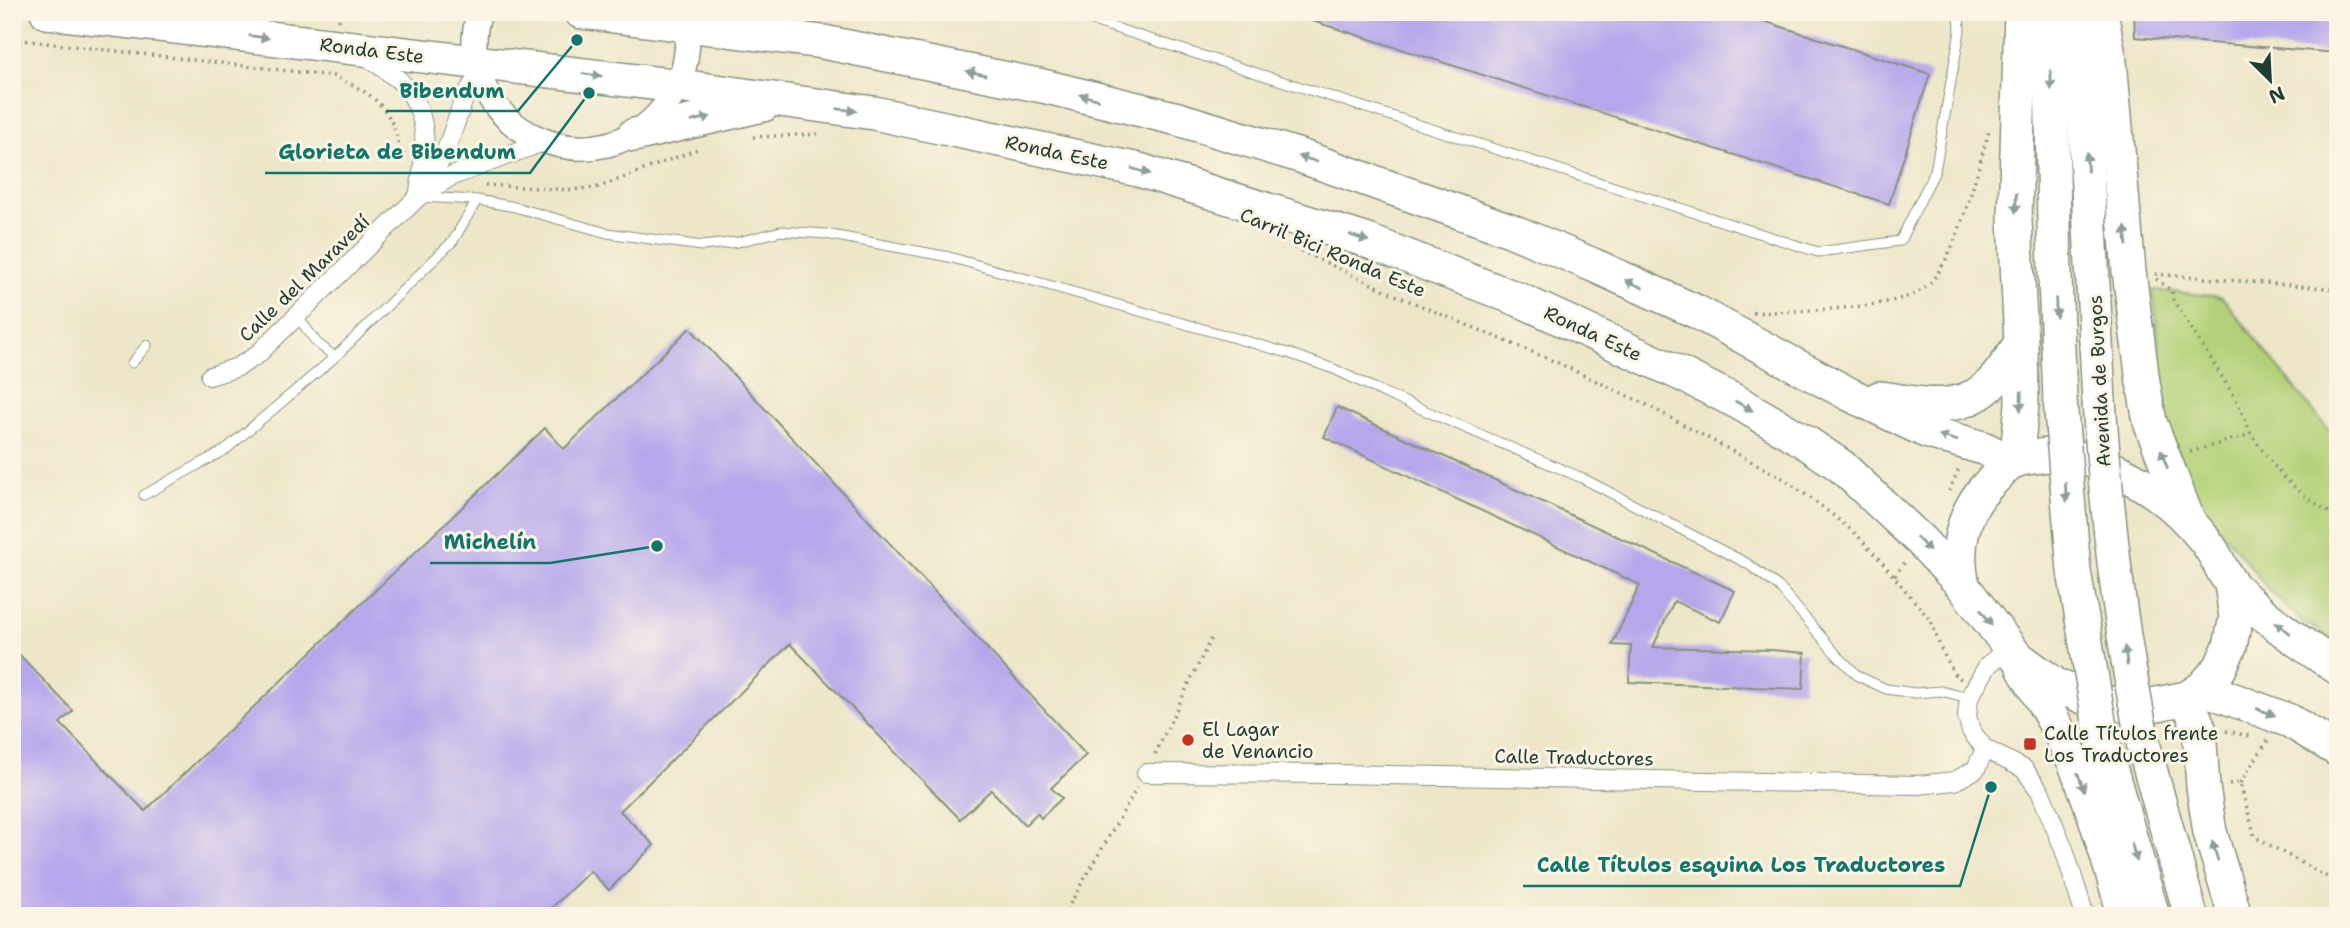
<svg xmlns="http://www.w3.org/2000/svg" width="2350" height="928" viewBox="0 0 2350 928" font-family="'Shantell Sans',sans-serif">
<rect width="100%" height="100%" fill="#fcf5e5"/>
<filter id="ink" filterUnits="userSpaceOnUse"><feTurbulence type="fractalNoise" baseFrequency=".0143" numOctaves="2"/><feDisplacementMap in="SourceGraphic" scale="14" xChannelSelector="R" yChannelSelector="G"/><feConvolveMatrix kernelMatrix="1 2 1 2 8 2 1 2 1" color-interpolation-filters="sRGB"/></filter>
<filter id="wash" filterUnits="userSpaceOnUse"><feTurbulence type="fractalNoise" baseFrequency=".00686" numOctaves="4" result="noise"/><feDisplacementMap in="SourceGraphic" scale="28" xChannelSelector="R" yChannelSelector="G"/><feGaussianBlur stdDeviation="1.57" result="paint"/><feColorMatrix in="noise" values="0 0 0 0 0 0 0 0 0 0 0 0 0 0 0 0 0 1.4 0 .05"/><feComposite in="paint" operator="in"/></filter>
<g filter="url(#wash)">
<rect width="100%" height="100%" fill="#ede6c8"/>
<polygon fill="#b3d178" stroke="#698756" stroke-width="2" points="2153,290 2222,297 2338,442 2338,641 2303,622 2270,591 2194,496 2167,423"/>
<g id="blocks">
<g fill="#b6a6ec">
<polygon points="1298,12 1735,12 1930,74 1889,204 1297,16"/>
<polygon points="2134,12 2338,12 2338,53 2135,37"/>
<polygon points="690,328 1086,755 1051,788 1062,798 1041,818 1037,813 1025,825 991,790 960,819 790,644 620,811 654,845 609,890 590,871 543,916 12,916 12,647 73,711 60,723 145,811 545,428 564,449"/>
<polygon points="1337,407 1735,591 1720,622 1674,601 1653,647 1772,650 1805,653 1803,689 1629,682 1631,646 1612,645 1640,585 1324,437"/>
</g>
</g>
</g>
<g filter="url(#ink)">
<use href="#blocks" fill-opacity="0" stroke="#86927e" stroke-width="2"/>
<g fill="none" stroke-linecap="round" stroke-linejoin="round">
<g stroke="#86927e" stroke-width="11">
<g id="lane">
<polyline points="1065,12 1818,252 1900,241 1935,171 1960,31 1959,12"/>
<polyline points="421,197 477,200 515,207 607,233 702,246 738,242 781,231 826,234 949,257 1288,353 1334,369 1384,393 1582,478 1748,564 1779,587 1835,653 1858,676 1886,689 1915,693 1941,691 1969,698"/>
<polyline points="297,316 317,343 335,357"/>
<polyline points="132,363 147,345"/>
<polyline points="144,495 225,450 335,357 453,241 477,200"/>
</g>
</g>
<g stroke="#86927e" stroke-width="20">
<g id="street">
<path d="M 364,54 C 376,64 392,73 403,84 C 433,117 425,157 418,197"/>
<polyline points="424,188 445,153 465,96 479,75"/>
<polyline points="210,376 238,367 257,355 418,197 450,177 543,142"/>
<polyline points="2009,648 1988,665 1969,698 1967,716 1971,731 1985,749 2024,769 2040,791 2064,849 2085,916"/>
<polyline points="1146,773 1336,774 1918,785 1955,781 1976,769 1985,749"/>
</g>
</g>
<g stroke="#86927e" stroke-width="27">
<path id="secondary" d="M 479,12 C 446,130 602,200 670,99 C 686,75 692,41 683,12"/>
</g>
<g stroke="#86927e" stroke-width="36">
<g id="highway">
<polyline points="47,12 679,86 874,113 1139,170 1365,240 1520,300 1683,375 1739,403 1804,441 1841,466 1921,541 1963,586 2016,656 2056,685 2083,697 2119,705 2147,706 2187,698 2202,688 2220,668 2230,646 2236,617 2231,584"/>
<polyline points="581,12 823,42 1043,86 1178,119 1300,156 1510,230 1593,265 1697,312 1849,394 1926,431 1983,448 2012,462"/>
<polyline points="2050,12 2055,277 2060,399"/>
<polyline points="2079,12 2099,401"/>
<polyline points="2101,12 2110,61 2129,271 2143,382 2150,422 2187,517"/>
<polyline points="634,135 763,105"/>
<path d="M 1879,398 C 1915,402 1952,414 1984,390 C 1999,379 2010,358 2021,343"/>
<polyline points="2020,459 2018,444 2022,405 2021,343 2015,220 2021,12"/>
<path d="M 1963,586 C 1954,546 1963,508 1993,480 C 1999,474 2005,466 2013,462 C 2018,459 2026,458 2033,457 C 2088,446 2156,485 2192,525 C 2198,532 2204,538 2209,546 C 2218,558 2223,575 2233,586 C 2263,618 2302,644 2338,668"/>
<path d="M 2023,668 C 2041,699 2060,729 2074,762 C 2096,812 2109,865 2125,916"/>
<polyline points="2202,688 2290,721 2338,750"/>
<polyline points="2187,698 2199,728 2203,787 2210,832 2235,916"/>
<polyline points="2102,739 2153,916"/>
<polyline points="2144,747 2191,916"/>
</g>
</g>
<g stroke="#86927e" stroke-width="3.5" stroke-dasharray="2 5" stroke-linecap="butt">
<polyline points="339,21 340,12"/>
<path d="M 12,39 L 333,76 C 373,93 393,107 400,152 L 407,156"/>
<polyline points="753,137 822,134"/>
<polyline points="485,185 570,190 599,187 698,149"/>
<polyline points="1294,248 1400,297 1556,362 1645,404 1782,478 1820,505 1856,534 1880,560 1931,621 1941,649 1955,675 1961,679"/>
<polyline points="2155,274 2338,289"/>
<polyline points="2156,279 2172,291 2172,298 2236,399 2251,434 2265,454 2283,477 2306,497 2338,518"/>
<path d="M 1753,313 C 1795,310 1891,311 1923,289 C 1956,266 1977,170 1989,131"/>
<polyline points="2190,452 2251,434"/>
<polyline points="1949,491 1959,469"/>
<polyline points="1895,576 1905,562"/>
<polyline points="2226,731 2253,737"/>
<polyline points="1155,754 1212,636"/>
<polyline points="2240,783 2268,740"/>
<polyline points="2229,784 2240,783 2255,837 2338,883"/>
<polyline points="1063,916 1137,788"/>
</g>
<use href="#lane" stroke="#fff" stroke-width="9"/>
<use href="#street" stroke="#fff" stroke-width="18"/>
<use href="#secondary" stroke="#fff" stroke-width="24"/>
<use href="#highway" stroke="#fff" stroke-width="33"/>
<g stroke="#86927e" stroke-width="36" stroke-linecap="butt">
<g id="highway-bridge">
<polyline points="2060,399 2074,571 2102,739"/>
<path d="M 2099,401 C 2107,518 2120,633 2144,747"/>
</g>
</g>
<use href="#highway-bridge" stroke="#fff" stroke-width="33"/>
</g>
<defs><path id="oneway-solid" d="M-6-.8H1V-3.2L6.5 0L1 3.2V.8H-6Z" transform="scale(1.75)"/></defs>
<g fill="#8f9e9a">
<use href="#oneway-solid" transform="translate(259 37) rotate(7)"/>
<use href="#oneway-solid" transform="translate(976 73) rotate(-169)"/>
<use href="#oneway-solid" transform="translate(592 75) rotate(7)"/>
<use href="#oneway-solid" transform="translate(2051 80) rotate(89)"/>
<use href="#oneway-solid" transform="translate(1089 97) rotate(-166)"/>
<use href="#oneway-solid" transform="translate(847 110) rotate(7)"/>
<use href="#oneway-solid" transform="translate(701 119) rotate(-13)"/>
<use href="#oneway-solid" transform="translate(1308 159) rotate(-162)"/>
<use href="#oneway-solid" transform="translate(2087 162) rotate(-93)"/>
<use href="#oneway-solid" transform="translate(1141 171) rotate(16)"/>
<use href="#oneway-solid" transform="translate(2016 203) rotate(92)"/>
<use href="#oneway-solid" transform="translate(2126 236) rotate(-95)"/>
<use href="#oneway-solid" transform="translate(1359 238) rotate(19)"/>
<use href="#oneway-solid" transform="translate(1634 284) rotate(-156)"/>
<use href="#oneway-solid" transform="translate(2056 308) rotate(88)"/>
<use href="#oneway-solid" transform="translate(2021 401) rotate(92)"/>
<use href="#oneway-solid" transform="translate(1744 406) rotate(29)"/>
<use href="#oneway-solid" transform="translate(1948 438) rotate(-164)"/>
<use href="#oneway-solid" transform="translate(2164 459) rotate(-111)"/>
<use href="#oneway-solid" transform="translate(2066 492) rotate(85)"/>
<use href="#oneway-solid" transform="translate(1923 544) rotate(47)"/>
<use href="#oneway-solid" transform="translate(1986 617) rotate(53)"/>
<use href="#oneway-solid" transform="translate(2283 628) rotate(-142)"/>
<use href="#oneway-solid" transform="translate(2126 656) rotate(-98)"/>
<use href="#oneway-solid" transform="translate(2266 712) rotate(20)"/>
<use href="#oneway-solid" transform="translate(2081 782) rotate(70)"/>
<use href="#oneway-solid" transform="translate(2215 851) rotate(-107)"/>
<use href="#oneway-solid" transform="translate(2134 852) rotate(73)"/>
</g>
</g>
<g fill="#c8321e" stroke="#fcf5e5" stroke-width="2.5">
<circle cx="1188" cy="740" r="7"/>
<rect x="2023" y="737" width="14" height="14" rx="3.5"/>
</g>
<g text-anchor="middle" stroke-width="6" stroke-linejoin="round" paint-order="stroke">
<g font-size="19" fill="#1f3d34" stroke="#fcf5e5">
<text transform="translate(372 50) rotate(7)" y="7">Ronda Este</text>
<text transform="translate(1057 152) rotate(12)" y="7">Ronda Este</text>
<text transform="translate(1333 252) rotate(23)" y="7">Carril Bici Ronda Este</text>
<text transform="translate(304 278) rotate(-44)" y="7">Calle del Maravedí</text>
<text transform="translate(1593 333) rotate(25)" y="7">Ronda Este</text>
<text transform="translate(2099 381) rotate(-93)" y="7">Avenida de Burgos</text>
<text transform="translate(1574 757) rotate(1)" y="7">Calle Traductores</text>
</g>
<g font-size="19" fill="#1f3d34" stroke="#fcf5e5" text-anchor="start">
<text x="1202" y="736">El Lagar<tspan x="1202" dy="22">de Venancio</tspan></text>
<text x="2044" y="740">Calle Títulos frente<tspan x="2044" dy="22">Los Traductores</tspan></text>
</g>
</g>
<path fill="none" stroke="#0f766e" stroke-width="2.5" d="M577 40L518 111H386M589 93L530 173H265M657 546L550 563H430M1991 787L1960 886H1523"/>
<g fill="#0f766e" stroke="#fcf5e5" stroke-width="2.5">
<circle cx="577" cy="40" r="7"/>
<circle cx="589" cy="93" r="7"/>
<circle cx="657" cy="546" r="7"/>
<circle cx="1991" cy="787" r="7"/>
</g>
<g font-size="21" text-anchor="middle" font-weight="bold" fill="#0f766e" stroke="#fcf5e5" stroke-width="6" stroke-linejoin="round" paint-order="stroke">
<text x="452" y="98">Bibendum</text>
<text x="397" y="159">Glorieta de Bibendum</text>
<text x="490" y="549">Michelín</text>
<text x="1741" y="872">Calle Títulos esquina Los Traductores</text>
</g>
<rect width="2350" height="928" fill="none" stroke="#fcf5e5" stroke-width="42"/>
<g transform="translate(2270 80) rotate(156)" stroke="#fcf5e5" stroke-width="5" paint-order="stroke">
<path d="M0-5L12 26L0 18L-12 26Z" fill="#1f3d34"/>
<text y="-10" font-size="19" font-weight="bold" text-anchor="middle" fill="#1f3d34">N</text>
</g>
</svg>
